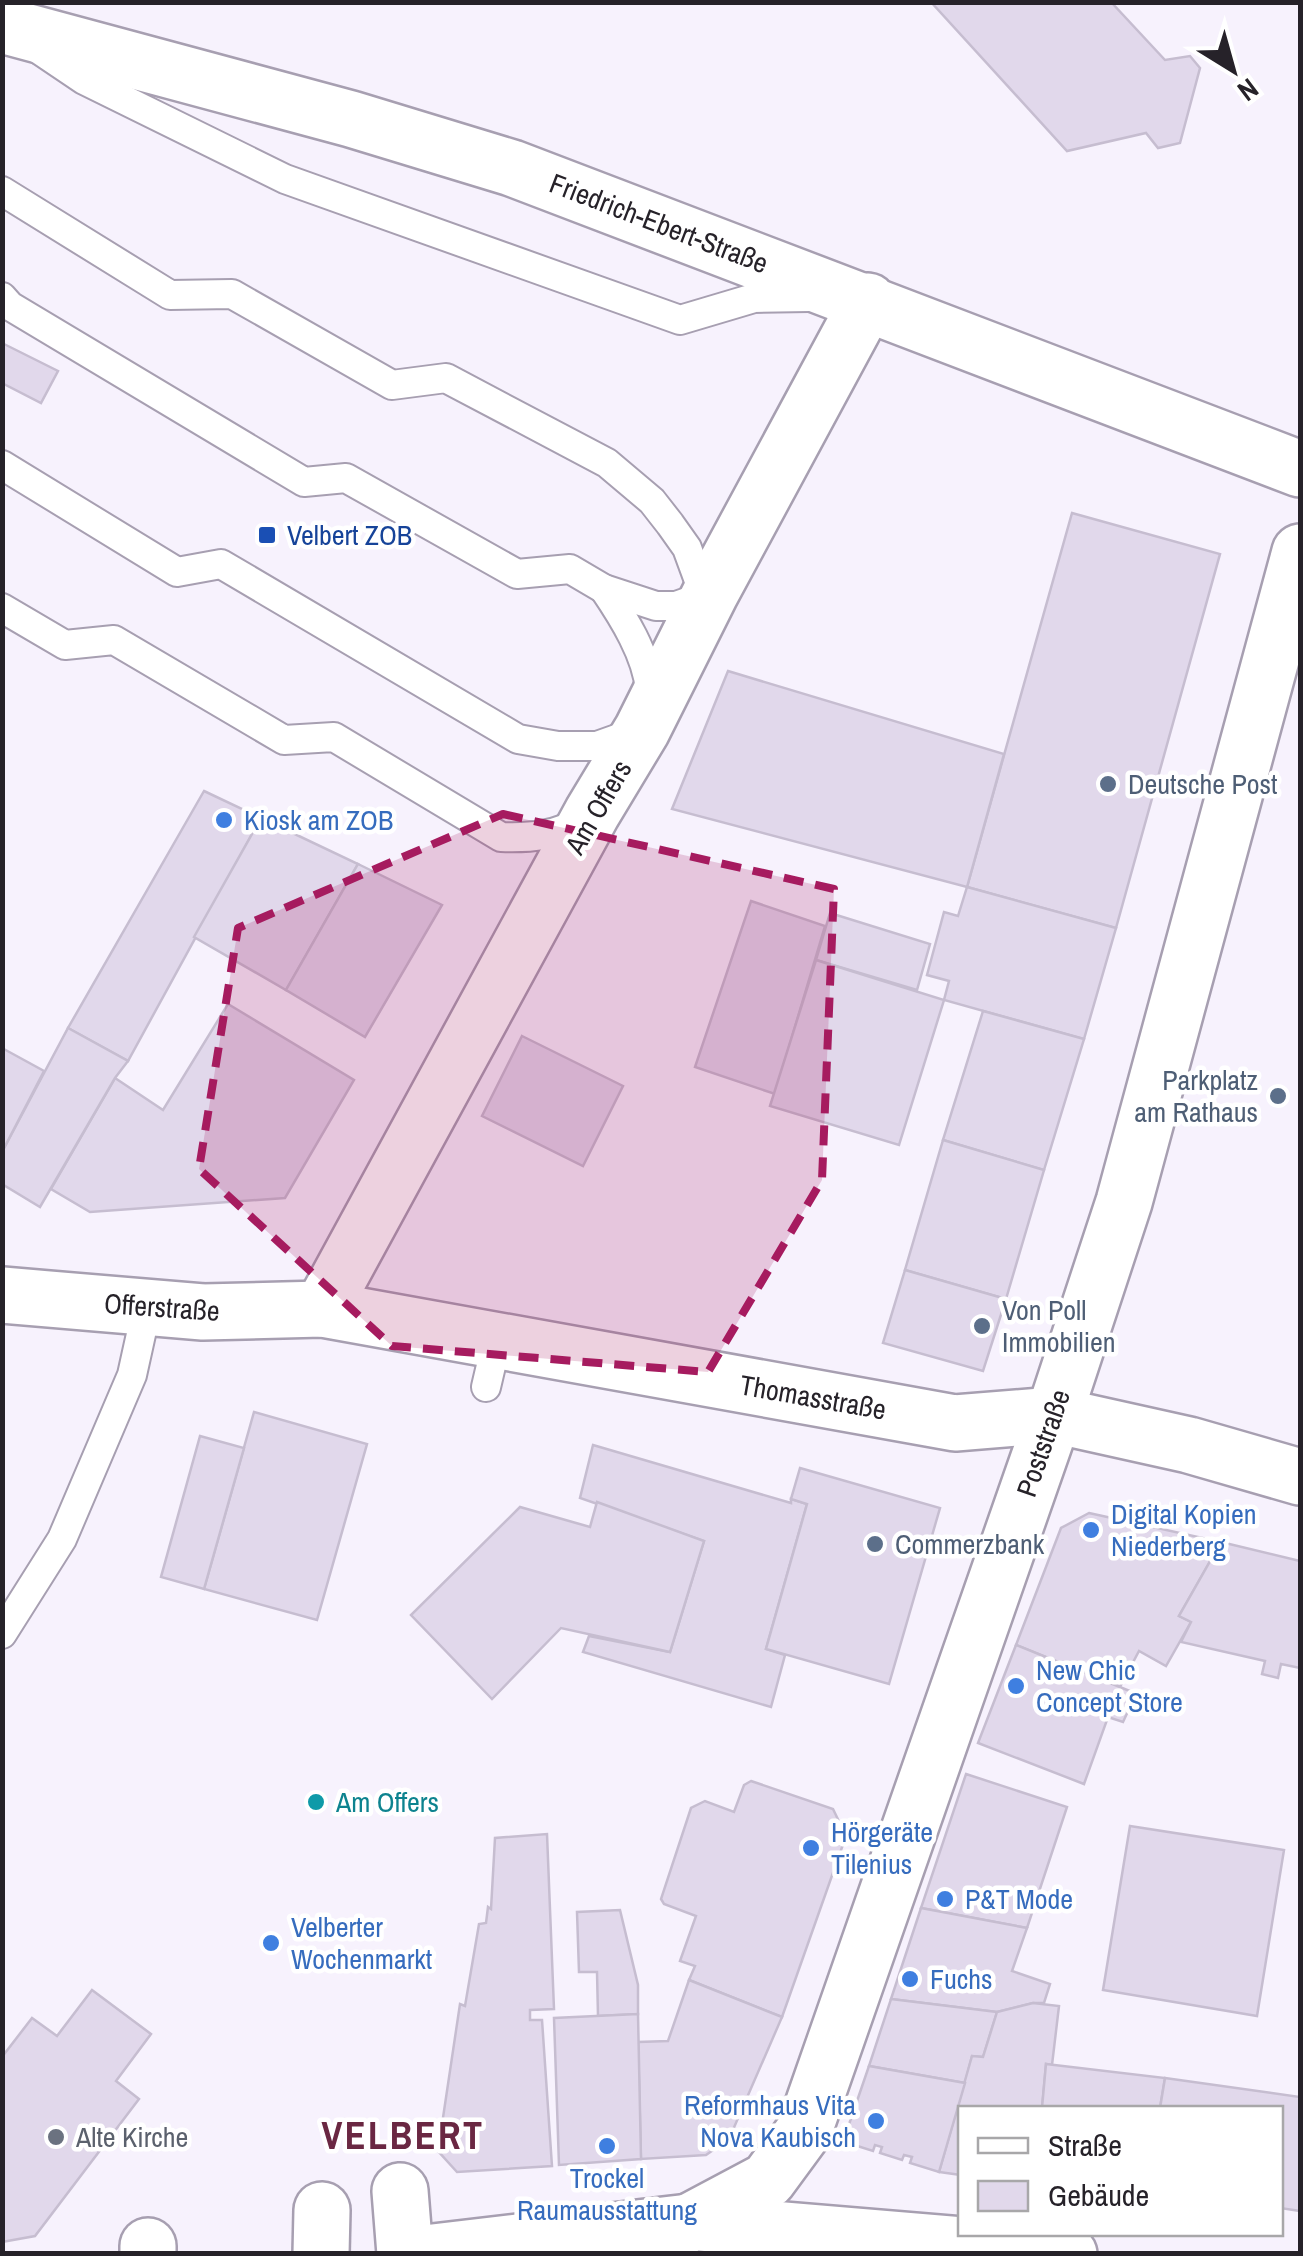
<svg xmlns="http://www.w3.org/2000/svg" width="1303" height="2256" viewBox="0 0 1303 2256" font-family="'Archivo Narrow',sans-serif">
<rect width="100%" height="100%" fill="#f7f2fd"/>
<g fill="#e1d8eb" stroke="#c6bdd0" stroke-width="2.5">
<polygon points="931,2 1111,2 1165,60 1190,56 1200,68 1180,143 1158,148 1146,133 1067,151"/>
<polygon points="2,343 58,371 41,403 2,383"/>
<polygon points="1072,513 1220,554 1116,928 967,887"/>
<polygon points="728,671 1004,754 967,887 672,809"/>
<polygon points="204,791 261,818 128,1061 68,1028"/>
<polygon points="261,818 358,864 286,990 194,937"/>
<polygon points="358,864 442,905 365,1037 286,990"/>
<polygon points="967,887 1116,928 1084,1039 944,1000 949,981 927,975 944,912 958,916"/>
<polygon points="751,901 825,926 775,1094 695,1067"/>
<polygon points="830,913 930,944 917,990 816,960"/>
<polygon points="816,960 944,1000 899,1145 770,1106"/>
<polygon points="228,1004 354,1080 285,1198 90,1212 51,1189 115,1078 163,1110"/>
<polygon points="983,1011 1084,1039 1044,1170 943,1140"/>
<polygon points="68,1028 128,1061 115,1078 40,1207 2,1184 2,1152"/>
<polygon points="522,1036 623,1086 583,1166 482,1116"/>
<polygon points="2,1048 44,1071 2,1152"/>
<polygon points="943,1140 1044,1170 1006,1299 905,1270"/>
<polygon points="905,1270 1006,1299 983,1371 883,1343"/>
<polygon points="254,1412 367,1444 317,1620 204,1589"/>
<polygon points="200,1436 244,1448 204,1589 161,1577"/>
<polygon points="593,1445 791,1503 791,1499 807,1504 766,1649 785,1655 771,1707 583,1652 589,1636 670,1652 704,1541 580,1498"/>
<polygon points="800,1468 940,1508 889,1684 766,1649 807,1504 791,1499"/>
<polygon points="597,1502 704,1541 670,1652 561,1628 492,1699 411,1615 520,1507 590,1527"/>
<polygon points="1089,1513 1221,1542 1179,1616 1191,1622 1166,1666 1139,1651 1120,1687 1016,1645 1061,1528"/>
<polygon points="1221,1542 1300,1561 1300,1668 1281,1664 1278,1678 1262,1674 1265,1661 1181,1642 1191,1622 1179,1616"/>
<polygon points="1016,1645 1147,1698 1141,1711 1130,1707 1123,1722 1108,1717 1084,1784 978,1743"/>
<polygon points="966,1774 1067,1807 1027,1928 921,1908"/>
<polygon points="751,1781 833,1809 846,1836 782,2017 689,1980 695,1966 680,1961 696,1916 664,1904 661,1899 691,1808 705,1801 734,1812 744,1785"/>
<polygon points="1130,1826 1284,1850 1257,2016 1103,1990"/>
<polygon points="547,1834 554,2009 530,2010 530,2020 542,2020 552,2166 457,2172 438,2151 460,2004 465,2006 479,1924 486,1923 488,1907 491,1909 495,1838"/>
<polygon points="921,1908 1027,1928 1012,1971 1050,1984 1044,2003 1033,2003 997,2012 891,1999"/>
<polygon points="620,1910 638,1985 638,2014 598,2016 597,1972 579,1972 577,1912"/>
<polygon points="689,1980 782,2017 729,2139 706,2155 641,2159 638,2042 668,2041"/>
<polygon points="92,1990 151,2034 116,2081 139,2099 35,2236 2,2242 2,2057 32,2018 57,2036"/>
<polygon points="891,1999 997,2012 983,2057 972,2056 965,2083 869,2066"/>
<polygon points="1033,2003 1059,2006 1052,2065 1046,2064 1042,2108 961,2108 961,2175 939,2172 972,2056 983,2057 997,2012"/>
<polygon points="638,2014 641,2159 559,2165 554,2018"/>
<polygon points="1046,2064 1165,2078 1160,2108 1042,2108"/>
<polygon points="869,2066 965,2083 939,2172 910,2163 912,2157 904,2155 902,2160 880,2153 882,2147 875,2145 873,2151 851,2144 854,2139 846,2133"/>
<polygon points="1165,2078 1300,2097 1300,2211 1280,2208 1280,2108 1160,2108"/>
</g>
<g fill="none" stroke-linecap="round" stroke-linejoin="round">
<g stroke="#a79fb1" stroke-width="32">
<g id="lane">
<polyline points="41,51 84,80 285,179 680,320 754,298 809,297"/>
<polyline points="2,191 170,295 232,294 392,385 446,378 607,463 652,501 670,524 687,548 698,578 710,594 676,606 656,606 604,589 570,569 517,574 346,478 304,482 10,306 2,297"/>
<path d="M 2,465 L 177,572 L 221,564 L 518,739 L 558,746 L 597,746 L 642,730 C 645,718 650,703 650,690 C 647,655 623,617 604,589"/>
<path d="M 2,608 L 65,645 L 114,640 L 284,740 L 334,737 L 501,837 C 531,838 557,836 582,820"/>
<polyline points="486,1387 497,1340"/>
<polyline points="2,1634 62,1539 132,1375 147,1307"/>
</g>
</g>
<g stroke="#a79fb1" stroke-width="60">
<g id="street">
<polyline points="322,1309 592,813 642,730 710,594 868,301"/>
<polyline points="400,2191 405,2254"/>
<polyline points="148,2246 148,2254"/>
<polyline points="321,2254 322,2210"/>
<polyline points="416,2254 689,2222 1069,2254"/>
<polyline points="652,2254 689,2222 768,2180 804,2131 1054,1415"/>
</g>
</g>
<g stroke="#a79fb1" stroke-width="60">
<g id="secondary">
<polyline points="2,25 351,119 512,168 1300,469"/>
<polyline points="2,1295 203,1312 322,1309 955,1423 1054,1415 1189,1445 1300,1477"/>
<polyline points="1054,1415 1124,1202 1300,552"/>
</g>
</g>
<use href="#lane" stroke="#fff" stroke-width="28"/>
<use href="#street" stroke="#fff" stroke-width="55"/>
<use href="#secondary" stroke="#fff" stroke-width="55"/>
</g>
<path fill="#a61b5f" fill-opacity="0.2" stroke="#a61b5f" stroke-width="8" stroke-dasharray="20 12" stroke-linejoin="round" d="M 503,814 L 834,889 L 822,1180 L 708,1372 L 392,1346 L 199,1169 L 238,928 Z"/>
<rect fill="#1a4fb4" stroke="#fff" stroke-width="4" x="257" y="525" width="20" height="20" rx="5"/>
<g fill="#5c6f8a" stroke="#fff" stroke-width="4">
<circle cx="1108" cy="784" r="10"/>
<circle cx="1278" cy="1096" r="10"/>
<circle cx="982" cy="1326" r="10"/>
<circle cx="875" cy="1544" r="10"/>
</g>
<g fill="#3f7fe0" stroke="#fff" stroke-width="4">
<circle cx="224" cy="820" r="10"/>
<circle cx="1091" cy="1530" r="10"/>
<circle cx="1016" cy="1686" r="10"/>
<circle cx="811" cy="1848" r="10"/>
<circle cx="945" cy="1899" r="10"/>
<circle cx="271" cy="1943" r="10"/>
<circle cx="910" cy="1979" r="10"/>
<circle cx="876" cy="2121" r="10"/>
<circle cx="607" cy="2146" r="10"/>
</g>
<circle fill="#0f9aa8" stroke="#fff" stroke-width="4" cx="316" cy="1802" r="10"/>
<circle fill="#6b7280" stroke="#fff" stroke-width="4" cx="56" cy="2137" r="10"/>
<g text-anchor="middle" stroke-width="9" stroke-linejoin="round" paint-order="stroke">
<g font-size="28" fill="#262229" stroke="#fff">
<text transform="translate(659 223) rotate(21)" y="10">Friedrich-Ebert-Straße</text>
<text transform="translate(598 807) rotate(-60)" y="10">Am Offers</text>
<text transform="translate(162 1307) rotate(4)" y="10">Offerstraße</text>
<text transform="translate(813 1397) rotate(10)" y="10">Thomasstraße</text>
<text transform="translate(1043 1443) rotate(-71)" y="10">Poststraße</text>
</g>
<g font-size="28" fill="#164399" stroke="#fff" text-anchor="start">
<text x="287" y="545">Velbert ZOB</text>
</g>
<g font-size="28" fill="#4e5e75" stroke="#fff" text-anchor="start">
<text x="1128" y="794">Deutsche Post</text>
<text x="1258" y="1090" text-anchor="end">Parkplatz<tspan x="1258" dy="32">am Rathaus</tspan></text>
<text x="1002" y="1320">Von Poll<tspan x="1002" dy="32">Immobilien</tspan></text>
<text x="895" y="1554">Commerzbank</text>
</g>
<g font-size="28" fill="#366cbe" stroke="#fff" text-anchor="start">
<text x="244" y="830">Kiosk am ZOB</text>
<text x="1111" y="1524">Digital Kopien<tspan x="1111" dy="32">Niederberg</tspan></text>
<text x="1036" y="1680">New Chic<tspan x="1036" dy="32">Concept Store</tspan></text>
<text x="831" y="1842">Hörgeräte<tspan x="831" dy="32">Tilenius</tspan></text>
<text x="965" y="1909">P&amp;T Mode</text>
<text x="291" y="1937">Velberter<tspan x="291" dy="32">Wochenmarkt</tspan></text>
<text x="930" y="1989">Fuchs</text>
<text x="856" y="2115" text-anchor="end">Reformhaus Vita<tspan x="856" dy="32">Nova Kaubisch</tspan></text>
<text x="607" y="2188" text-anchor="middle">Trockel<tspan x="607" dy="32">Raumausstattung</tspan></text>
</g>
<g font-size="28" fill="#0d838f" stroke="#fff" text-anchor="start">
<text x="336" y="1812">Am Offers</text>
</g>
<g font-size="28" fill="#5b616d" stroke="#fff" text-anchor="start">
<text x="76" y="2147">Alte Kirche</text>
</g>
<g font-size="38" font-weight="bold" letter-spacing="2.5" fill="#6a2742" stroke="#fff">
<text x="403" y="2149">VELBERT</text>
</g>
</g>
<rect width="1303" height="2256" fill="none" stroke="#262229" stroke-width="10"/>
<rect x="958" y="2106" width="325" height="130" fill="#ffffff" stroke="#a8a7a9" stroke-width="2.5"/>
<rect x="978" y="2138" width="50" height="15" fill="#ffffff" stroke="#a8a7a9" stroke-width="2.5"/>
<text x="1048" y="2156" font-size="30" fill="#262229">Straße</text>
<rect x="978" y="2181" width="50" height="30" fill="#e1d8eb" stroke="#a8a7a9" stroke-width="2.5"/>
<text x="1048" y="2206" font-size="30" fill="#262229">Gebäude</text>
<g transform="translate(1233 70) rotate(143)" stroke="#ffffff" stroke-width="8" paint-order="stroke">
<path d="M0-8L18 38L0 25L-18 38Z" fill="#262229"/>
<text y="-15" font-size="28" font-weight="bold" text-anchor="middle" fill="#262229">N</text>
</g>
</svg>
